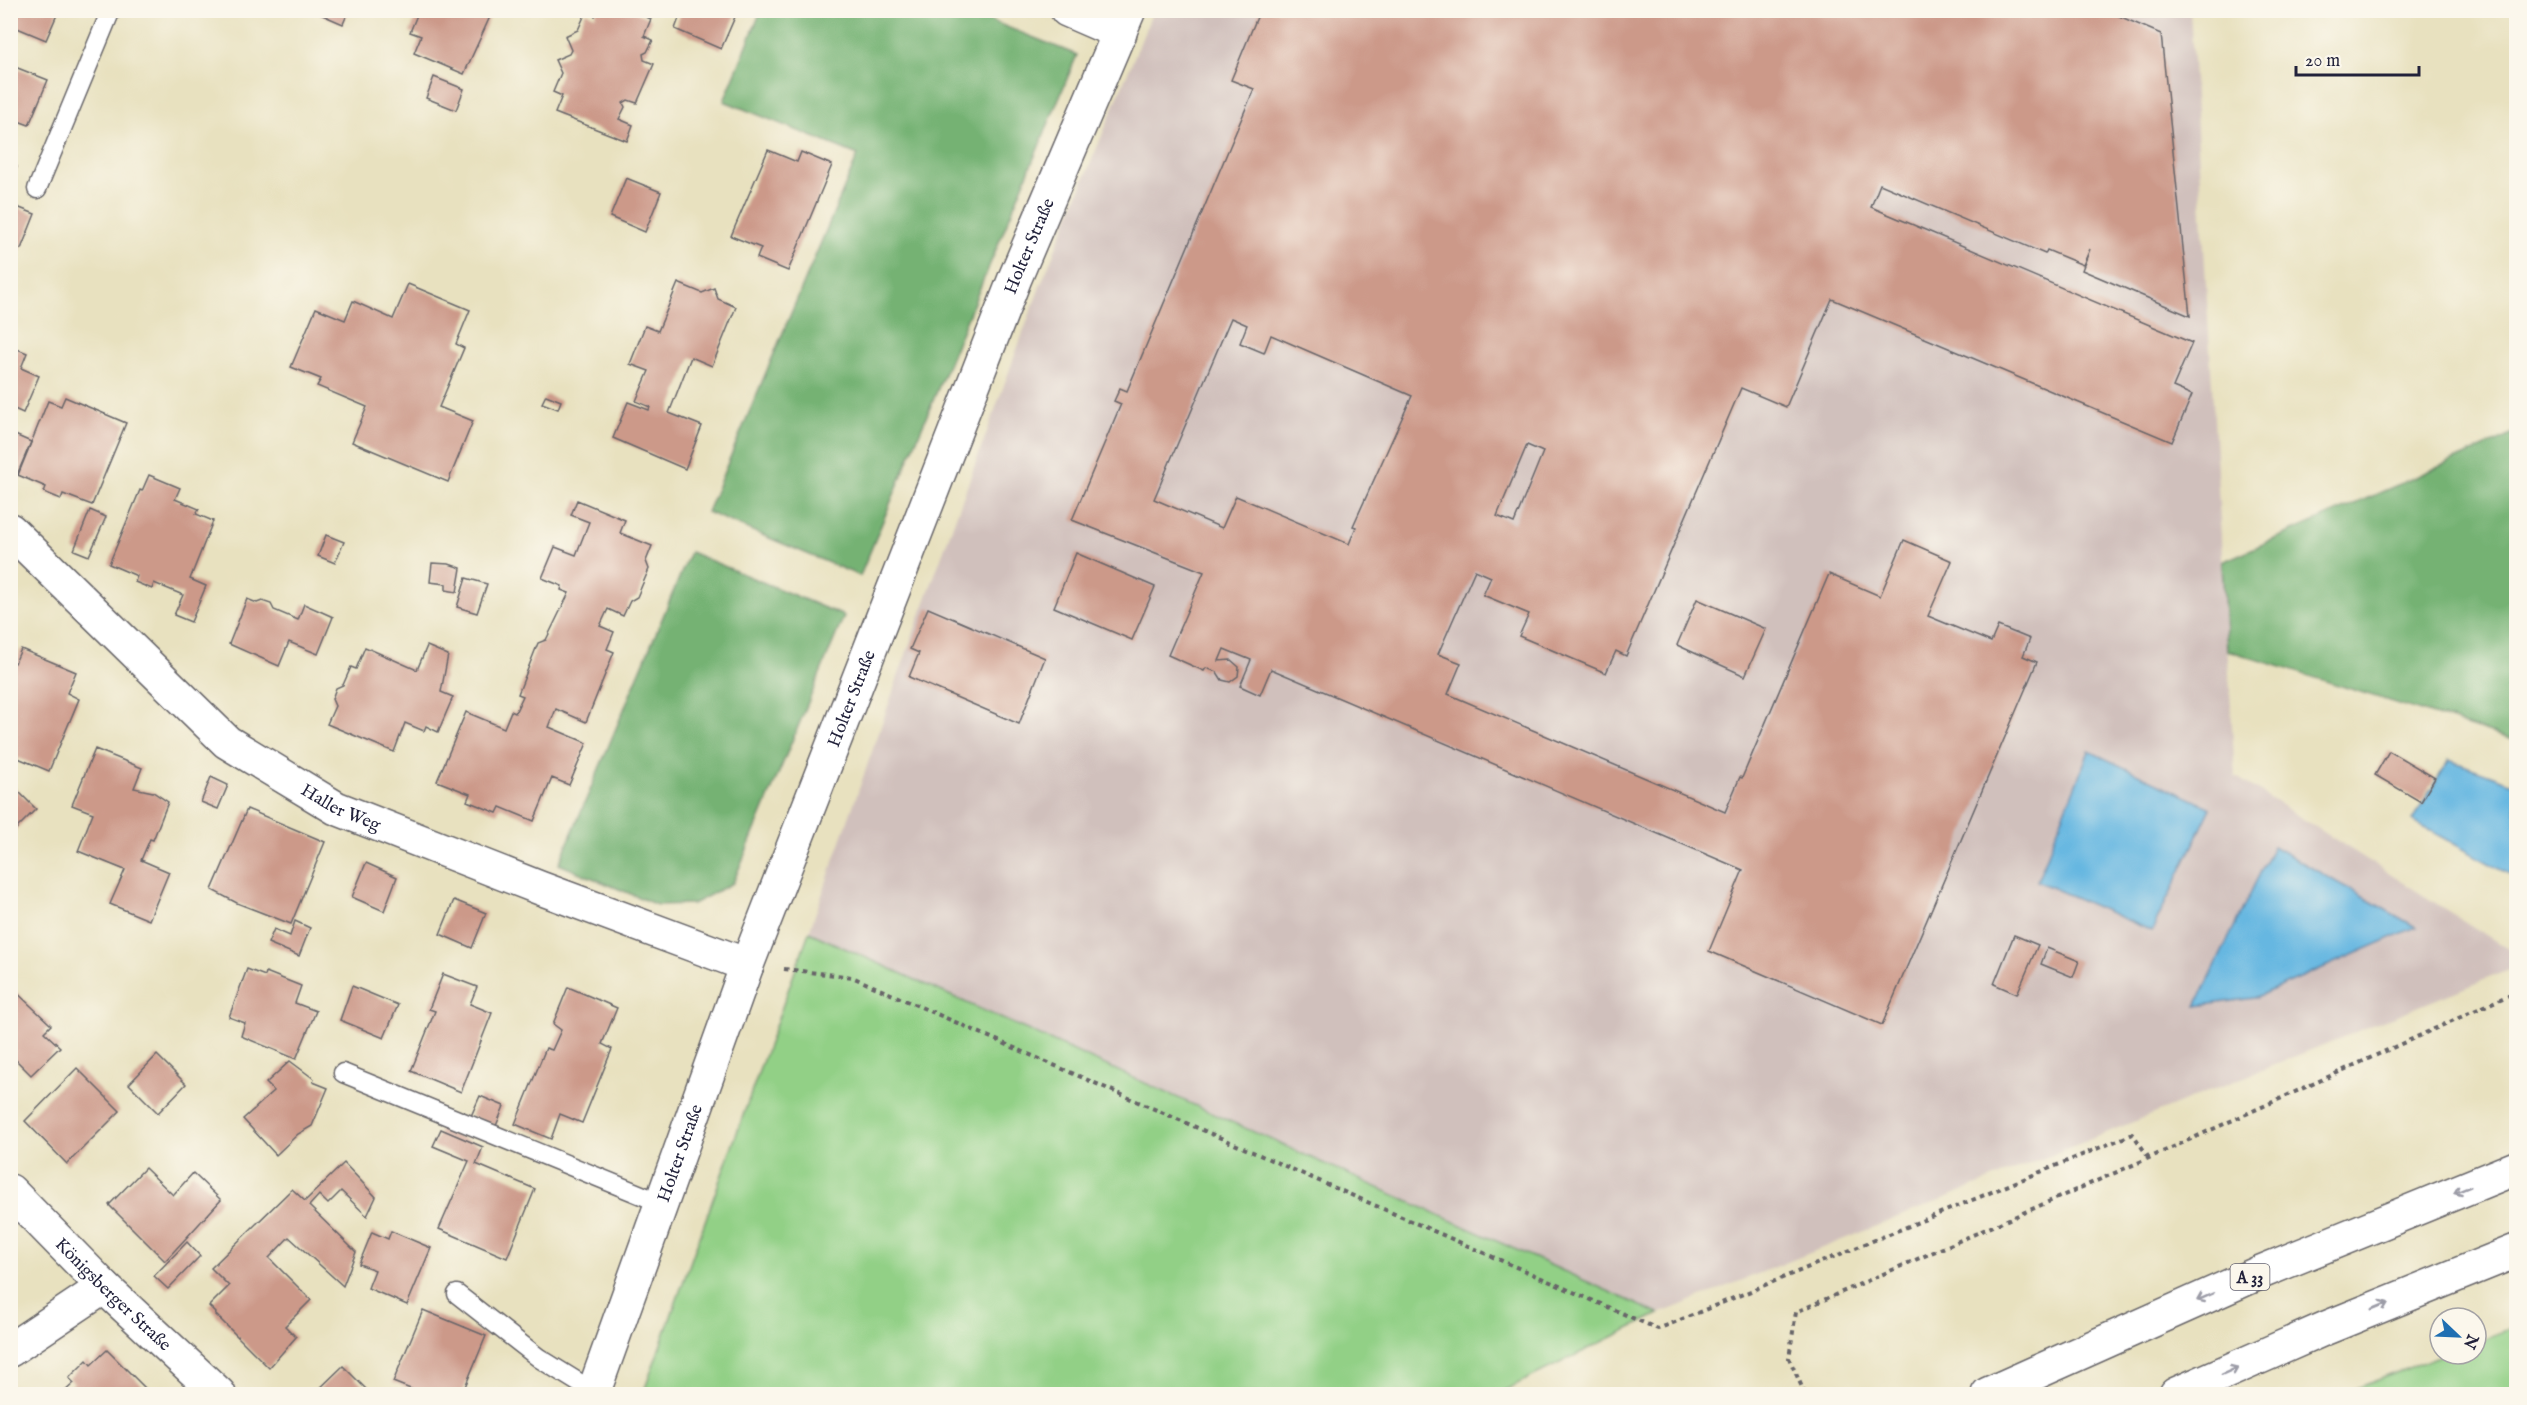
<svg xmlns="http://www.w3.org/2000/svg" width="2527" height="1405" viewBox="0 0 2527 1405" font-family="'IM FELL English',serif">
<rect width="100%" height="100%" fill="#fbf7ec"/>
<filter id="ink" filterUnits="userSpaceOnUse"><feTurbulence type="fractalNoise" baseFrequency=".0167" numOctaves="2"/><feDisplacementMap in="SourceGraphic" scale="12" xChannelSelector="R" yChannelSelector="G"/><feConvolveMatrix kernelMatrix="1 2 1 2 8 2 1 2 1" color-interpolation-filters="sRGB"/></filter>
<filter id="wash" filterUnits="userSpaceOnUse"><feTurbulence type="fractalNoise" baseFrequency=".008" numOctaves="4" result="noise"/><feDisplacementMap in="SourceGraphic" scale="24" xChannelSelector="R" yChannelSelector="G"/><feGaussianBlur stdDeviation="1.35" result="paint"/><feColorMatrix in="noise" values="0 0 0 0 0 0 0 0 0 0 0 0 0 0 0 0 0 1.4 0 .05"/><feComposite in="paint" operator="in"/></filter>
<g filter="url(#wash)">
<rect width="100%" height="100%" fill="#e8e1bf"/>
<polygon fill="#d0c0bc" points="2190,10 2235,776 2516,954 2516,967 1659,1314 809,932 911,640 1039,289 1153,11"/>
<g fill="#92d086" stroke="#5a7960" stroke-width="1.5">
<polygon points="809,932 1659,1314 1497,1394 643,1394"/>
<polygon points="2516,1326 2516,1394 2342,1394 2444,1354 2476,1354 2476,1342"/>
</g>
<g fill="#75b273" stroke="#4c6a57" stroke-width="1.5">
<polygon points="761,11 967,11 1077,55 860,576 707,512 858,155 724,101"/>
<polygon points="2516,433 2516,741 2227,650 2222,562"/>
<polygon points="690,552 844,616 733,883 693,904 657,905 559,864"/>
</g>
<g fill="#66b7e1" stroke="#446c8e" stroke-width="1.5">
<polygon points="2089,751 2211,808 2152,931 2037,881"/>
<polygon points="2449,760 2516,784 2516,878 2412,821"/>
<polygon points="2273,846 2416,927 2254,998 2196,1006"/>
</g>
<g id="blocks">
<g fill="#cc9989" fill-rule="evenodd">
<polygon points="10,10 59,10 46,40 10,25"/>
<polygon points="311,10 349,10 343,24"/>
<polygon points="419,10 493,10 464,74 414,53 421,36 410,32"/>
<polygon points="597,10 630,10 651,19 644,36 653,40 647,52 643,54 644,60 654,64 637,103 628,100 623,103 625,107 619,119 633,125 627,141 555,113 562,96 553,92 561,73 555,60 569,54 571,50 565,36 578,30 586,12 595,16"/>
<polygon points="682,10 692,11 738,10 721,49 675,29"/>
<path d="M 1260,10 L 2105,10 L 2161,34 L 2190,316 L 2082,270 L 2090,249 L 2083,265 L 2047,250 L 2045,254 L 1880,184 L 1871,207 L 2192,343 L 2173,387 L 2192,395 L 2172,442 L 1832,299 L 1786,407 L 1741,388 L 1626,656 L 1616,651 L 1606,673 L 1519,636 L 1529,614 L 1483,595 L 1491,577 L 1475,570 L 1438,654 L 1461,663 L 1448,694 L 1725,812 L 1740,777 L 1742,778 L 1829,574 L 1880,596 L 1904,540 L 1952,561 L 1928,616 L 1991,642 L 1998,626 L 2030,639 L 2023,656 L 2037,662 L 1882,1025 L 1709,951 L 1743,870 L 1271,669 L 1260,695 L 1240,686 L 1251,660 L 1224,649 L 1219,661 L 1231,660 L 1239,667 L 1238,676 L 1230,682 L 1222,680 L 1217,672 L 1206,668 L 1204,671 L 1168,655 L 1204,572 L 1072,520 L 1121,404 L 1114,401 L 1120,388 L 1127,391 L 1254,89 L 1231,80 ZM 1231,318 L 1247,325 L 1240,343 L 1264,353 L 1271,335 L 1412,396 L 1353,526 L 1356,527 L 1349,544 L 1236,496 L 1222,528 L 1154,499 ZM 1527,445 L 1543,452 L 1514,523 L 1497,516 Z"/>
<polygon points="10,65 48,80 29,125 10,118"/>
<polygon points="434,77 464,89 456,110 426,98"/>
<polygon points="768,150 797,162 801,152 832,165 788,271 757,258 761,248 731,236"/>
<polygon points="10,164 17,167 11,182 10,182"/>
<polygon points="626,178 661,192 645,232 610,217"/>
<polygon points="12,205 35,214 21,249 10,245"/>
<polygon points="678,283 702,293 714,288 718,299 736,307 712,366 691,357 669,413 702,426 685,469 613,438 628,402 649,410 650,407 636,401 649,371 630,364 645,326 658,331"/>
<polygon points="408,284 470,310 456,344 464,348 439,407 473,421 448,482 352,442 367,407 317,386 321,379 291,367 316,308 345,320 353,301 393,319"/>
<polygon points="10,346 27,353 21,368 39,376 23,413 10,407"/>
<polygon points="546,395 561,401 558,409 542,403"/>
<polygon points="65,397 126,423 92,505 63,494 61,499 44,492 46,487 18,475 48,401 61,406"/>
<polygon points="15,435 31,442 14,482 10,480 10,446"/>
<polygon points="149,475 180,488 175,499 199,509 196,514 213,521 190,579 206,586 191,622 174,615 183,595 154,583 152,589 135,582 137,576 109,564 140,490 142,491"/>
<polygon points="577,500 625,520 620,533 652,546 646,561 649,569 637,597 630,601 623,616 608,609 600,626 614,632 607,649 614,652 586,722 556,709 549,727 587,743 569,785 552,778 534,821 500,807 497,813 467,801 470,794 437,781 466,712 504,728 511,711 515,713 523,696 518,694 538,643 546,640 569,593 561,590 562,586 542,578 555,547 576,555 589,522 571,515"/>
<polygon points="90,510 106,517 89,556 74,550"/>
<polygon points="326,535 344,542 335,563 318,556"/>
<polygon points="1076,553 1155,587 1132,640 1054,607"/>
<polygon points="432,563 449,564 461,568 457,592 446,590 446,584 430,582"/>
<polygon points="466,578 487,584 477,613 457,607"/>
<polygon points="247,599 257,603 262,601 271,604 274,610 298,620 304,604 333,617 318,654 289,642 279,666 229,644"/>
<polygon points="1697,599 1766,629 1745,676 1677,645"/>
<polygon points="928,608 1045,658 1019,724 909,677 919,653 910,649"/>
<polygon points="427,646 448,655 441,692 453,697 438,732 426,726 424,731 405,723 394,752 327,724 335,706 332,699 336,688 343,685 351,667 356,669 365,647 417,670"/>
<polygon points="21,649 76,672 67,693 79,699 49,771 18,758 15,764 10,762 10,662 15,663"/>
<polygon points="95,749 142,768 134,788 153,792 168,802 153,840 150,839 141,860 169,872 149,920 110,904 125,870 78,851 93,813 72,805"/>
<polygon points="2389,751 2435,778 2421,802 2375,775"/>
<polygon points="211,777 228,785 218,809 201,802"/>
<polygon points="13,786 36,809 14,831 10,827 10,789"/>
<polygon points="247,809 325,842 291,924 237,903 212,890"/>
<polygon points="366,863 397,877 384,911 352,897"/>
<polygon points="454,900 486,913 472,948 440,934"/>
<polygon points="295,921 310,928 299,956 268,943 274,929 290,936"/>
<polygon points="2014,935 2038,945 2017,994 1994,984"/>
<polygon points="2047,948 2079,961 2073,977 2041,964"/>
<polygon points="247,969 265,976 266,972 301,986 295,1003 316,1011 296,1059 241,1036 245,1023 229,1017"/>
<polygon points="443,974 477,987 470,1004 492,1013 461,1092 411,1071 435,1011 429,1009"/>
<polygon points="10,986 51,1025 44,1032 60,1047 31,1075 16,1060 10,1065"/>
<polygon points="352,986 398,1005 384,1038 340,1020"/>
<polygon points="568,987 617,1008 602,1044 612,1049 582,1123 560,1114 551,1139 515,1124 546,1048 552,1050 561,1030 553,1024"/>
<polygon points="157,1055 186,1084 158,1113 129,1084"/>
<polygon points="290,1061 314,1079 313,1082 328,1088 312,1126 298,1134 276,1155 243,1119 274,1091 266,1083"/>
<polygon points="77,1068 120,1111 67,1164 25,1121"/>
<polygon points="480,1096 504,1106 496,1126 471,1116"/>
<polygon points="441,1129 483,1147 476,1164 535,1189 507,1258 439,1229 469,1161 433,1146"/>
<polygon points="344,1163 376,1197 367,1216 341,1191 328,1204 319,1195 309,1206 356,1252 343,1286 289,1237 269,1258 311,1300 285,1326 296,1337 269,1368 215,1314 216,1313 209,1306 229,1286 211,1268 292,1189 305,1201"/>
<polygon points="145,1168 173,1195 193,1173 221,1200 165,1261 109,1205"/>
<polygon points="391,1231 431,1248 407,1305 368,1288 375,1270 359,1264 372,1232 388,1239"/>
<polygon points="187,1242 200,1256 168,1289 154,1276"/>
<polygon points="423,1310 486,1336 462,1394 423,1394 393,1382"/>
<polygon points="107,1350 146,1389 140,1394 62,1394 74,1383 69,1378 87,1360 91,1365"/>
<polygon points="343,1366 371,1394 314,1394"/>
</g>
</g>
</g>
<g filter="url(#ink)">
<use href="#blocks" fill-opacity="0" stroke="#676569" stroke-width="1.5"/>
<g fill="none" stroke-linecap="round" stroke-linejoin="round">
<g stroke="#676569" stroke-width="21">
<g id="lane">
<polyline points="37,189 111,10"/>
<polyline points="343,1073 661,1203"/>
<polyline points="457,1294 539,1358 594,1392"/>
</g>
</g>
<g stroke="#676569" stroke-width="36">
<g id="street">
<polyline points="1067,10 1120,33"/>
<path id="s1" d="M 10,530 L 227,742 L 336,808 L 540,888 L 747,965"/>
<path id="s2" d="M 10,1191 L 104,1287 L 219,1394"/>
<polyline points="10,1350 104,1287"/>
</g>
</g>
<g stroke="#676569" stroke-width="36">
<g id="secondary">
<path id="s3" d="M 593,1394 L 747,965 L 1015,278 L 1129,10"/>
</g>
</g>
<g stroke="#676569" stroke-width="36">
<g id="highway">
<polyline points="1988,1394 2261,1272 2516,1168"/>
<polyline points="2176,1394 2326,1328 2516,1251"/>
</g>
</g>
<g stroke="#676569" stroke-width="4" stroke-dasharray="4.5 4.5" stroke-linecap="butt">
<polyline points="784,969 852,977 1658,1329 2133,1134 2149,1158"/>
<polyline points="1805,1394 1789,1358 1796,1312 2149,1158 2516,992"/>
</g>
<use href="#lane" stroke="#fff" stroke-width="18"/>
<use href="#street" stroke="#fff" stroke-width="33"/>
<use href="#secondary" stroke="#fff" stroke-width="33"/>
<use href="#highway" stroke="#fff" stroke-width="33"/>
</g>
<defs><path id="oneway-shaft" d="M-6 0H5M1.5-3L5.5 0L1.5 3" fill="none" stroke-width="1.6" stroke-linecap="round" stroke-linejoin="round" transform="scale(1.5)"/></defs>
<g stroke="#9c9ca7">
<use href="#oneway-shaft" transform="translate(2462 1190) rotate(158)"/>
<use href="#oneway-shaft" transform="translate(2205 1297) rotate(156)"/>
<use href="#oneway-shaft" transform="translate(2380 1306) rotate(-22)"/>
<use href="#oneway-shaft" transform="translate(2230 1371) rotate(-24)"/>
</g>
</g>
<g text-anchor="middle" stroke-width="6" stroke-linejoin="round" paint-order="stroke">
<rect fill="#fbf7ec" stroke="#636270" stroke-width="1.5" x="2230.5" y="1264" width="39" height="26" rx="4.5"/>
<g font-size="16" font-weight="bold" fill="#22223b">
<text x="2250" y="1283">A 33</text>
</g>
<g font-size="18" fill="#22223b" stroke="#fbf7ec">
<text dy="6" stroke="none"><textPath href="#s3" startOffset="1228">Holter Straße</textPath></text>
<text dy="6" stroke="none"><textPath href="#s3" startOffset="742">Holter Straße</textPath></text>
<text dy="6" stroke="none"><textPath href="#s1" startOffset="435">Haller Weg</textPath></text>
<text dy="6" stroke="none"><textPath href="#s3" startOffset="256">Holter Straße</textPath></text>
<text dy="6" stroke="none"><textPath href="#s2" startOffset="146">Königsberger Straße</textPath></text>
</g>
</g>
<rect width="2527" height="1405" fill="none" stroke="#fbf7ec" stroke-width="36"/>
<g transform="translate(2458 1336) rotate(113)"><circle r="28" fill="#fbf7ec" stroke="#a4a2a5" stroke-width="1.5"/>
<path d="M0-4.5L10 22L0 15L-10 22Z" fill="#1f6fb2"/>
<text y="-9" font-size="16" font-weight="bold" text-anchor="middle" fill="#22223b">N</text>
</g>
<path d="M2296 66v9h123v-9" fill="none" stroke="#22223b" stroke-width="3"/>
<text x="2305" y="66" font-size="18" fill="#22223b" stroke="#fbf7ec" stroke-width="4.5" paint-order="stroke">20 m</text>
</svg>
